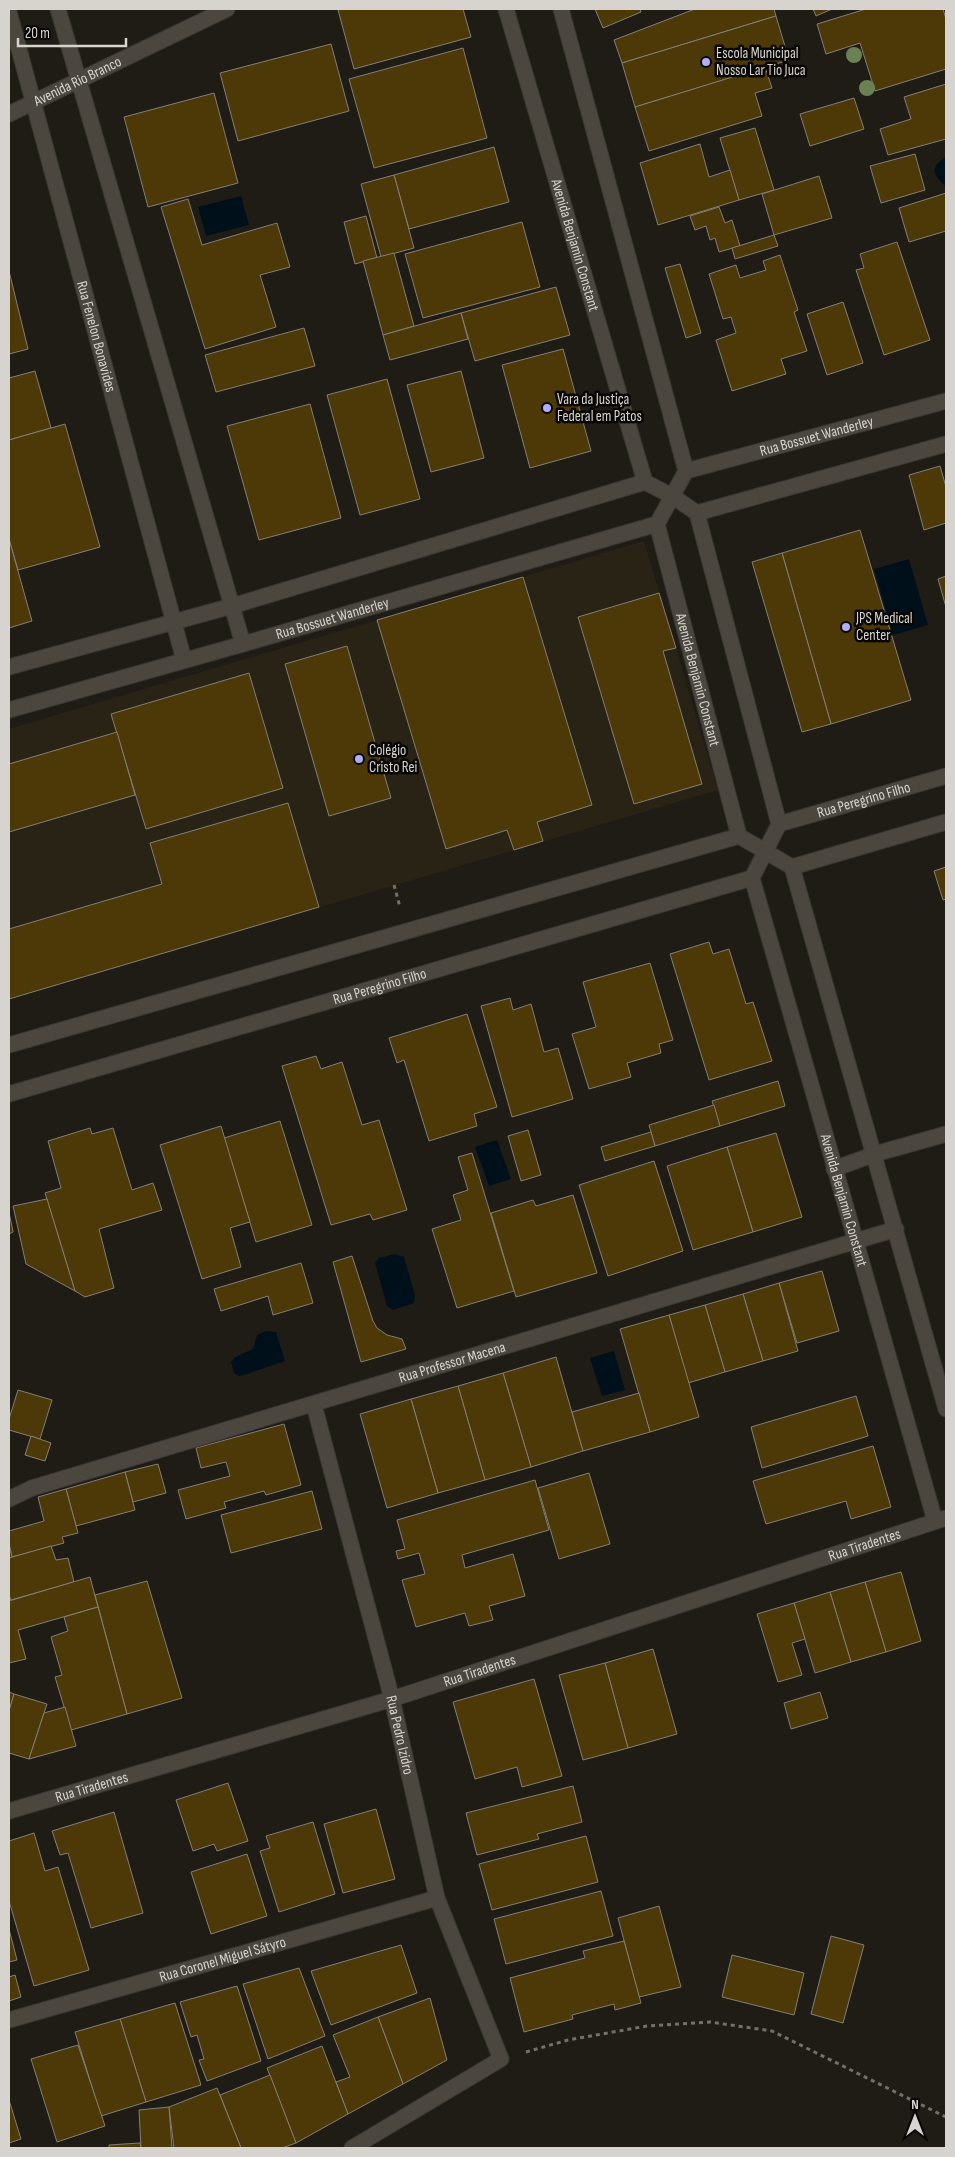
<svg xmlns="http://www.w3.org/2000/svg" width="955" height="2157" viewBox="0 0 955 2157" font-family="'Sofia Sans Condensed',sans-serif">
<rect width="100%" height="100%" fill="#1f1c15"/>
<polygon fill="#292316" points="644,541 718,790 9,999 9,729"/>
<g fill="#00101a">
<path d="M 946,157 L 946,187 C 934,175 928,168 946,157 Z"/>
<polygon points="241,196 249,225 206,236 198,207"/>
<polygon points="909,559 928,625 893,635 874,569"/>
<polygon points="497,1140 511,1179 489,1186 475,1147"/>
<polygon points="395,1254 404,1257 415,1295 414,1303 393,1310 387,1306 375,1263 379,1258"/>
<polygon points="266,1331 276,1332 285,1361 244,1375 239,1376 234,1373 231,1362 235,1357 253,1349 257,1335"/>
<polygon points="614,1351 625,1390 602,1396 590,1358"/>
</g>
<g fill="#4c3907" stroke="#837f76">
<polygon points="342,9 463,9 471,37 354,69 338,10"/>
<polygon points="595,9 640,9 641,12 603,28"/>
<polygon points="695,9 774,9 776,16 622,63 614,40"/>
<polygon points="813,9 832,9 816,16"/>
<polygon points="866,9 943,9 946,19 946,69 875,91 860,43 826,54 817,24"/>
<polygon points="776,16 789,60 635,107 622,63"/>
<polygon points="331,44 349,111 238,141 220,73"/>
<polygon points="463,48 487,138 374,168 349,79"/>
<polygon points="765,67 772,88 755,93 762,116 649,151 635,107"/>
<polygon points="946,84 946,139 888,155 880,129 911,119 904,97"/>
<polygon points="214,93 238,183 148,207 124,117"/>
<polygon points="854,98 864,129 810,146 800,114"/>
<polygon points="755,128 774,190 739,200 720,138"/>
<polygon points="700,144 709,177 730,170 739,200 658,225 640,163"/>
<polygon points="494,147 509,202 409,229 394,175"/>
<polygon points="915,154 925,190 881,203 870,166"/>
<polygon points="394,175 414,248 381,257 361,184"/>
<polygon points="819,176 832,218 774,235 762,194"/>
<polygon points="946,193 946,231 909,242 899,208"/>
<polygon points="188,199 202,245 277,223 290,267 260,275 276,327 205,349 161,207"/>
<polygon points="719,207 725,223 732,220 740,246 719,252 715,238 710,240 706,226 695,230 690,216"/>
<polygon points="366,216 377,258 355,264 344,222"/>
<polygon points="522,222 540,287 423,318 405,254"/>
<polygon points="774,235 778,246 735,259 732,248"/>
<polygon points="897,242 930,340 884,355 856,270 864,268 860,254"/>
<polygon points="394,253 414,326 383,335 363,261"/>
<polygon points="780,255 798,310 794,312 807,351 781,359 786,374 732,391 716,340 736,333 731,317 723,319 709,274 736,265 740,278 766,270 763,261"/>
<polygon points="680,264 701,333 686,338 665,268"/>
<polygon points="9,271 28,349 9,354"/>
<polygon points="556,287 570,335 475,361 461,313"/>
<polygon points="843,302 863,363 827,375 807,314"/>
<polygon points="461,313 468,339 390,360 383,335"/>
<polygon points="304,328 315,366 216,392 205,355"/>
<polygon points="563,349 591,451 530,468 502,365"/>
<polygon points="35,371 51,428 9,440 9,378"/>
<polygon points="461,371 484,458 431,472 407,385"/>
<polygon points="387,379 420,499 360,515 327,395"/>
<polygon points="310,404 341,518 259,540 227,426"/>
<polygon points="65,424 100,547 18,570 9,539 9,440"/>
<polygon points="940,466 946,487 946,523 924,530 909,475"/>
<polygon points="860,530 911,700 831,724 782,553"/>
<polygon points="9,539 32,621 9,628"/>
<polygon points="782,553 831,724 802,732 752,562"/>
<polygon points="946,576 946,607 938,579"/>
<polygon points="523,577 592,805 537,822 543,841 514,850 507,830 446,849 377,620"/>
<polygon points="659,593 676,648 663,651 702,784 634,804 578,617"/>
<polygon points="347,646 391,798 329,816 285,664"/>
<polygon points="249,673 283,788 146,829 111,714"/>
<polygon points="117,732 135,795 9,832 9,764"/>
<polygon points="288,803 319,907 9,999 9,929 162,884 150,843"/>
<polygon points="946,867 946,899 943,900 934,871"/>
<polygon points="709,942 713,954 729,949 746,1004 753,1002 772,1061 709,1080 670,954"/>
<polygon points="650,963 673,1040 659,1044 661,1053 627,1063 631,1077 589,1089 572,1034 596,1027 583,982"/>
<polygon points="510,998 513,1010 531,1004 544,1052 558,1048 573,1099 512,1117 481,1006"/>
<polygon points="467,1014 497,1107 474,1114 477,1126 429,1141 404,1060 397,1063 389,1038"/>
<polygon points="316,1056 321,1069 342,1062 362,1125 379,1120 407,1210 373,1220 370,1214 331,1225 282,1066"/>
<polygon points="778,1081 785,1106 720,1126 712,1101"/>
<polygon points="714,1105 720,1126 655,1146 649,1125"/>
<polygon points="280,1121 312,1225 256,1242 224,1138"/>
<polygon points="221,1126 250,1222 230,1228 241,1267 202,1279 160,1145"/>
<polygon points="90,1128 92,1134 113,1128 132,1190 153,1183 162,1210 99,1229 114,1288 85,1297 75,1291 45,1193 61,1188 48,1141"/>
<polygon points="528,1130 541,1175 521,1181 508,1136"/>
<polygon points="651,1132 655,1146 605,1161 601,1147"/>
<polygon points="776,1133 802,1217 753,1232 727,1147"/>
<polygon points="727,1147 753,1232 693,1250 667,1166"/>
<polygon points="472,1153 514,1291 457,1308 432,1229 461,1220 453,1195 468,1190 458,1157"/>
<polygon points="654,1161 683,1251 608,1276 579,1185"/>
<polygon points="573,1195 597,1273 516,1297 491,1213 533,1200 536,1206"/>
<polygon points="47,1199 75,1291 26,1264 13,1206"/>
<polygon points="9,1212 13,1232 9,1234"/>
<polygon points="352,1256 373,1321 377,1328 387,1335 402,1339 406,1349 361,1362 333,1262"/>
<polygon points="301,1263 313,1303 273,1315 268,1296 221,1311 214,1289"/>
<polygon points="822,1271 839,1331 797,1343 779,1283"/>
<polygon points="779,1283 798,1351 763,1361 743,1294"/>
<polygon points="743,1294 763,1361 725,1372 705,1305"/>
<polygon points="705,1305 725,1372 688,1383 669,1315"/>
<polygon points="669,1315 699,1417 650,1432 620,1329"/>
<polygon points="556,1357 583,1451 531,1467 503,1373"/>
<polygon points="503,1373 531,1467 485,1480 458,1386"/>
<polygon points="458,1386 485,1480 438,1493 411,1399"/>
<polygon points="18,1390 52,1400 40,1439 9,1430 9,1419"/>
<polygon points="639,1393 650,1432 583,1451 572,1412"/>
<polygon points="856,1396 868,1436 762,1468 751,1427"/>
<polygon points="411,1399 438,1493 387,1508 360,1414"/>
<polygon points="284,1424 301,1485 266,1495 264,1491 224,1502 226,1508 186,1519 178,1490 230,1476 226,1462 201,1468 196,1448"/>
<polygon points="31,1436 51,1443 45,1461 25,1455"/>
<polygon points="873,1446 891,1507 851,1519 846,1501 766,1524 753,1481"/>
<polygon points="158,1464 166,1493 133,1502 125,1472"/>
<polygon points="125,1472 135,1510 76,1526 66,1489"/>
<polygon points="589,1473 610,1544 559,1559 538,1488"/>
<polygon points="535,1480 549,1530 462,1555 465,1568 513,1554 525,1596 489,1606 493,1620 469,1626 465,1613 416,1627 402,1580 425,1574 419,1553 398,1559 396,1551 405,1549 397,1520"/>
<polygon points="66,1489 78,1533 62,1537 64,1543 12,1557 9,1544 9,1531 44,1521 38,1497"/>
<polygon points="312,1491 322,1529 231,1553 221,1515"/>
<polygon points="9,1544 12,1557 9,1558"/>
<polygon points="51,1546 56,1560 68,1558 74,1582 11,1600 9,1595 9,1558"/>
<polygon points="901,1572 921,1641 886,1652 865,1582"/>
<polygon points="90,1577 98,1607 18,1630 26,1659 9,1663 9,1601"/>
<polygon points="147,1581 182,1698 127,1714 95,1595"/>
<polygon points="865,1582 886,1652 851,1662 830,1592"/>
<polygon points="830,1592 851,1662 815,1673 794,1603"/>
<polygon points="794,1603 805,1639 792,1643 802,1675 778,1682 757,1614"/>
<polygon points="98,1607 127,1714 71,1730 55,1677 62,1675 51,1637 68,1631 64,1617"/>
<polygon points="653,1649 677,1734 628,1748 605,1663"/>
<polygon points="605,1663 628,1748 583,1760 559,1675"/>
<polygon points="534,1679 562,1776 522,1787 517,1767 475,1779 453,1702"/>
<polygon points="9,1692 14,1694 9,1711"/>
<polygon points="820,1692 828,1718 791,1729 784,1703"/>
<polygon points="14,1694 47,1704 29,1759 9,1753 9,1711"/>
<polygon points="65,1707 76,1746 29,1759 44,1713"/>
<polygon points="228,1783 248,1841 217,1851 214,1844 193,1851 176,1800"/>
<polygon points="573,1786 582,1822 537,1834 539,1839 477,1855 466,1813"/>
<polygon points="376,1809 395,1879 343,1893 324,1824"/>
<polygon points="114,1812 143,1913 91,1928 68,1853 60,1855 52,1831"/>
<polygon points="313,1822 335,1894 279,1912 260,1851 270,1848 266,1836"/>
<polygon points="34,1833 45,1871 58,1867 89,1970 34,1986 9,1901 9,1841"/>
<polygon points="586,1836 598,1882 492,1910 479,1864"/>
<polygon points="247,1854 267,1916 211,1934 191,1872"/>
<polygon points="601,1891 613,1936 506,1964 494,1919"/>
<polygon points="659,1906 681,1987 639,1997 618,1918"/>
<polygon points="9,1929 17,1960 9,1962"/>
<polygon points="831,1936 864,1945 843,2023 811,2014"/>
<polygon points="624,1941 641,2003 615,2010 614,2004 572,2015 573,2019 524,2032 510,1978 585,1958 583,1951"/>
<polygon points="401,1945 417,1993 331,2025 311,1971"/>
<polygon points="732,1955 804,1973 794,2015 722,1997"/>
<polygon points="299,1968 325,2036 268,2059 243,1984"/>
<polygon points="15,1975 21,1997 9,2001 9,1977"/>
<polygon points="237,1986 261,2061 207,2081 199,2060 204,2059 197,2035 191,2037 180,2002"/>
<polygon points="430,1998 447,2060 403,2084 378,2017"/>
<polygon points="175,2003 201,2085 146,2102 120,2019"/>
<polygon points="378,2017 403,2084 348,2114 336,2082 350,2077 333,2035"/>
<polygon points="120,2019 146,2102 101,2116 75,2032"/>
<polygon points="78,2045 105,2126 57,2142 31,2059"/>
<polygon points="322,2046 348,2114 296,2143 267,2068"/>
<polygon points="270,2075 296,2143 282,2148 241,2148 220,2095"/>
<polygon points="217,2088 241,2148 174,2148 169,2107"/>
<polygon points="9,2100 21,2139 9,2143"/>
<polygon points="169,2107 172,2148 141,2148 139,2110"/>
<polygon points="140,2143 141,2148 109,2148 109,2145"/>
</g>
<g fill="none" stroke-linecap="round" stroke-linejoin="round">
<g stroke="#3a3734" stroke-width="17">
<g id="minor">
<polyline points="58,9 243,644"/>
<path id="s1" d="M 506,9 L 645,482"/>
<polyline points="561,9 686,471"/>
<path id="s2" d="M 9,12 L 184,660"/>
<path id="s3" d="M 9,114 L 227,9"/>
<path id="s4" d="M 686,471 L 946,401"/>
<polyline points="645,482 672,496 697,513"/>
<polyline points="697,513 779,824"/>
<polyline points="697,513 946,444"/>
<path id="s5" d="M 657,524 L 739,836"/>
<polyline points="657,524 686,471"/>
<polyline points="9,667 232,606 645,482"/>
<path id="s6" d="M 9,710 L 243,644 L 657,524"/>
<path id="s7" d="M 779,824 L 946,776"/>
<polyline points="739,836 792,867"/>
<polyline points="792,867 946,1409"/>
<polyline points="792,867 946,822"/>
<path id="s8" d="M 752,878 C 813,1093 875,1306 935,1521"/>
<polyline points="752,878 779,824"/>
<polyline points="9,1045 739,836"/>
<path id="s9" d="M 9,1094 L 752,878"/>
<polyline points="834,1169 875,1154 946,1134"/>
<path id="s10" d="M 314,1405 L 392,1699 L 437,1898 L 501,2059 L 352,2148"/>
<path id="s11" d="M 9,1499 L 32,1488 L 896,1229"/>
<path id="s12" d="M 9,1811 L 392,1699 L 946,1518"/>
<path id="s13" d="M 9,2020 L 437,1898"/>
</g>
</g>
<g stroke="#73706a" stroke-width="3" stroke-dasharray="4 4" stroke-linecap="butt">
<polyline points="394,885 400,907"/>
<polyline points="526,2052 568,2040 647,2026 710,2022 772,2031 946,2117"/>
</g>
<use href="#minor" stroke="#4b473f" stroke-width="15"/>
</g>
<g fill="#698153">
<circle cx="854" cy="55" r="8"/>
<circle cx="867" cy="88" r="8"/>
</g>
<g fill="#b1adfa" stroke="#080604" stroke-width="2">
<circle cx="706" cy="62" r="5"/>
<circle cx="547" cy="408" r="5"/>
<circle cx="846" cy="627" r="5"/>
<circle cx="359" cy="759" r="5"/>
</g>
<g text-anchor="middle" stroke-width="5" stroke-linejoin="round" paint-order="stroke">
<g font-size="15" fill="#d7d4d0" stroke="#080604" text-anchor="start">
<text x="716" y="58">Escola Municipal<tspan x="716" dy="17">Nosso Lar Tio Juca</tspan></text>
<text x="557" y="404">Vara da Justiça<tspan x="557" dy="17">Federal em Patos</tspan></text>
<text x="856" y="623">JPS Medical<tspan x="856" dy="17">Center</tspan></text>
<text x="369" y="755">Colégio<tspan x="369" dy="17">Cristo Rei</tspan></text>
</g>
<g font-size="15" fill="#d7d4d0" stroke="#080604">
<text dy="5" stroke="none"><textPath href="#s3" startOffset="76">Avenida Rio Branco</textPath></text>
<text dy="5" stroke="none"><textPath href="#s1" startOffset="246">Avenida Benjamin Constant</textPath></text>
<text dy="5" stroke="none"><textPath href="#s2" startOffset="336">Rua Fenelon Bonavides</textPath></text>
<text dy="5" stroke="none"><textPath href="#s4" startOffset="135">Rua Bossuet Wanderley</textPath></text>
<text dy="5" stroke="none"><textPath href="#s6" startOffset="336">Rua Bossuet Wanderley</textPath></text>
<text dy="5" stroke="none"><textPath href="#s5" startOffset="161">Avenida Benjamin Constant</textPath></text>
<text dy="5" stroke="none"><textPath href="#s7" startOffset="88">Rua Peregrino Filho</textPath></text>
<text dy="5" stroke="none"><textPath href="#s9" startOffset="386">Rua Peregrino Filho</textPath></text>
<text dy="5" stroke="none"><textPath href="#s8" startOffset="335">Avenida Benjamin Constant</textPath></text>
<text dy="5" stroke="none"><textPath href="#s11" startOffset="464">Rua Professor Macena</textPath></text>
<text dy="5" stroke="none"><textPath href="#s12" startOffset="896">Rua Tiradentes</textPath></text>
<text dy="5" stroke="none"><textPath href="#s12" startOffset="491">Rua Tiradentes</textPath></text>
<text dy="5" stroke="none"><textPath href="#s10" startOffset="341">Rua Pedro Izidro</textPath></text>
<text dy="5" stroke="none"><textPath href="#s12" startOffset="86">Rua Tiradentes</textPath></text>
<text dy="5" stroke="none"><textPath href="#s13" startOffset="222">Rua Coronel Miguel Sátyro</textPath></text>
</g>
</g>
<rect width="955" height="2157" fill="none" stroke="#d7d4d0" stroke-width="20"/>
<g transform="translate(915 2117)" stroke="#080604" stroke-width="4" paint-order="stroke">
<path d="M0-4L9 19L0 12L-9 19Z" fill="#d7d4d0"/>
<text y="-8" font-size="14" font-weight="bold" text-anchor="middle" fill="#d7d4d0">N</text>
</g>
<path d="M18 38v8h108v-8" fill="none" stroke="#d7d4d0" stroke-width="2.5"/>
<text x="25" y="38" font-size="15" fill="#d7d4d0" stroke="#080604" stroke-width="4" paint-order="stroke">20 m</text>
</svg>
